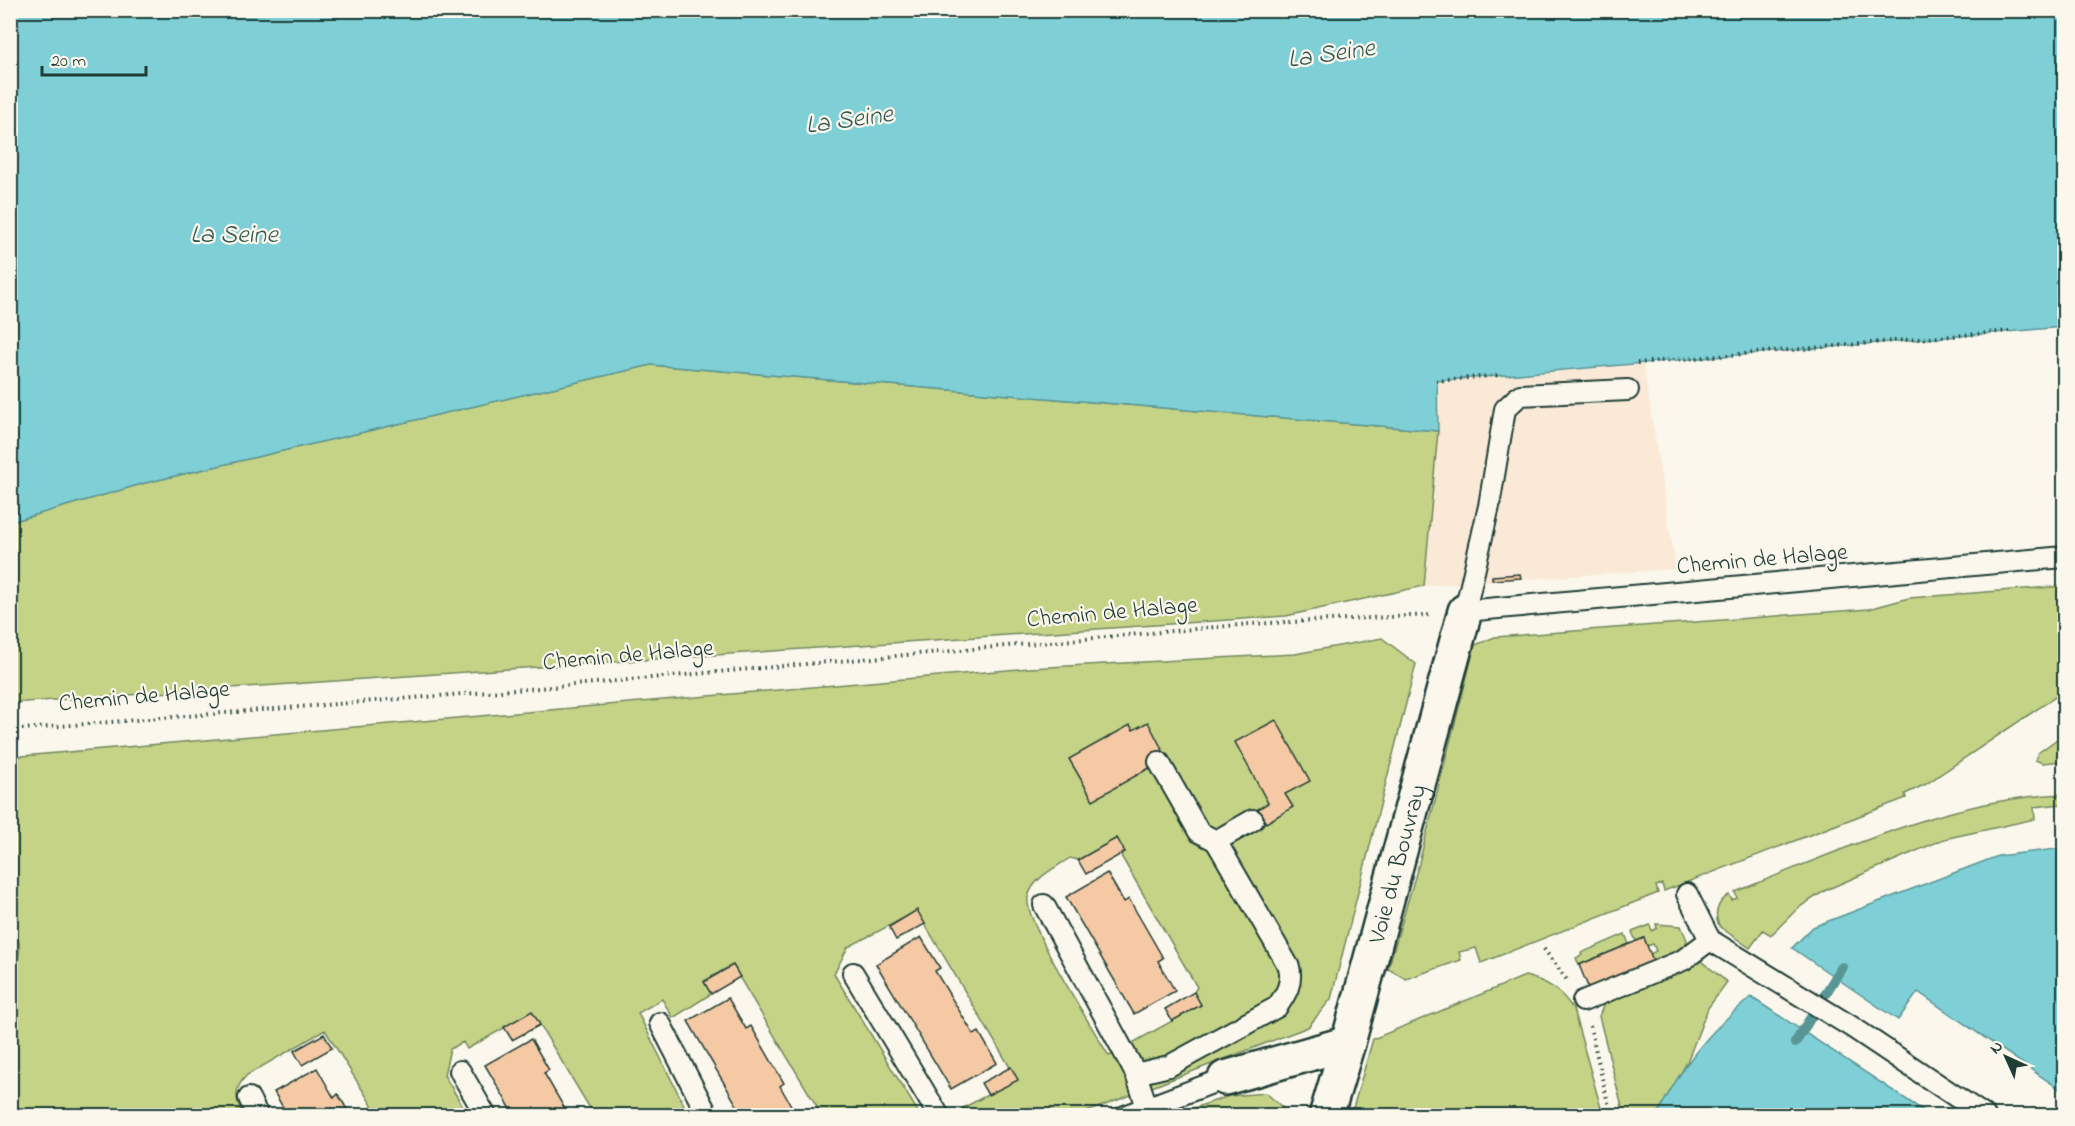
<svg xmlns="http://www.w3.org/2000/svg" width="2075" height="1126" viewBox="0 0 2075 1126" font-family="'Indie Flower',sans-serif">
<rect width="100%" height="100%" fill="#fbf7ec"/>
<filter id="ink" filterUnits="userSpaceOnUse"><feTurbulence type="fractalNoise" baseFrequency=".0167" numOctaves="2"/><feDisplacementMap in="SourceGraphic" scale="12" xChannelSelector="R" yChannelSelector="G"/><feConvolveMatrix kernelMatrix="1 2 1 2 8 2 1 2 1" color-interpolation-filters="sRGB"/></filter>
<g filter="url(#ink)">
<polygon fill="#fae9d7" points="1643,363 1676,569 1424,586 1438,431 1436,381"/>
<g fill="#c5d387" stroke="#72885e" stroke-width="1.5" fill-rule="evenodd">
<polygon points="651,365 1438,431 1424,586 1286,616 11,703 11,522 145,483"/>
<polygon points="2064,586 2064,691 1926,784 1905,794 1906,798 1664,891 1662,884 1656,886 1658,893 1481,963 1476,948 1459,952 1461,960 1406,979 1388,969 1419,863 1475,645 1495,637 1869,609 1909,598"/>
<path d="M 1382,638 L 1416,664 L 1331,999 L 1308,1027 L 1092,1110 L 1077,1115 L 950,1115 L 1017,1079 L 917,911 L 848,947 L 834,974 L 920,1115 L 822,1115 L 732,965 L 704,981 L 711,994 L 673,1018 L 662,999 L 638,1013 L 689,1115 L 594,1115 L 532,1012 L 467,1049 L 463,1042 L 450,1049 L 444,1075 L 468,1115 L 378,1115 L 325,1030 L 247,1075 C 233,1089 235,1099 243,1115 L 11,1116 L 11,979 C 17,964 27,941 10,928 L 11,757 L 1030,668 L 1295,654 ZM 1117,838 L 1125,852 L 1120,854 L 1197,987 L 1194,992 L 1201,1005 L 1109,1056 C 1094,1030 1023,920 1028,898 C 1031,879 1055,868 1070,858 L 1078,860 Z"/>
<polygon points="2064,734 2064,766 2062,761 2043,763 2035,760 2038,753"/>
<path d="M 2064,794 L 2064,817 L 2062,804 L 2034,807 L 2035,819 L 1944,839 L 1826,890 L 1798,908 L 1771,935 L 1763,930 L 1750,948 L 1720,927 C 1713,916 1717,902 1729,895 L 1732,900 L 1737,898 L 1735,892 C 1842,850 1948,799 2064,794 Z"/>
<polygon points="1656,924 1681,926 1687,940 1685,949 1654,963 1650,954 1656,951 1653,944 1647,946 1644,938 1636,941 1632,932 1650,925 1652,931 1657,928"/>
<polygon points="1625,934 1629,944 1579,965 1576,958 1582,955 1581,953"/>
<polygon points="1701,961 1727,982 1708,1008 1687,1062 1657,1115 1624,1115 1599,1016 1605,1002 1611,998"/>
<path d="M 1525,976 C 1547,981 1561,990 1573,1009 L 1603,1115 L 1351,1115 L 1373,1039 Z"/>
<polygon points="1266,1093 1291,1115 1173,1115 1229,1096"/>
</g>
<g fill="#7fd0d6" stroke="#599595" stroke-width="1.5">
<polygon points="11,10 2064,11 2064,327 1437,381 1438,431 651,365 145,483 11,522"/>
<polygon points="2064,848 2064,1092 1918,992 1898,1020 1792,948 1813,927 1998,856"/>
<path d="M 1751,997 L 1930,1115 L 1657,1115 C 1683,1064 1706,1034 1751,997 Z"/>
</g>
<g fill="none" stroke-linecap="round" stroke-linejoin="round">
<polyline stroke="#599595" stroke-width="10" points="1795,1043 1842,967"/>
</g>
<g fill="#f6c9a5" stroke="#1f3d34" stroke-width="1.5">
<polygon points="1520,574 1521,578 1492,580 1492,576"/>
<polygon points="1276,720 1310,781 1285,794 1293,807 1266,823 1258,809 1268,803 1235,742"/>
<polygon points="1148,722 1163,751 1149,759 1153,766 1093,800 1069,759 1130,725 1133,730"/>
<polygon points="1117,838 1125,852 1086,874 1078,860"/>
<polygon points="1107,873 1124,902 1129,899 1163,958 1158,961 1175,991 1134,1014 1066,897"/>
<polygon points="917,910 925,924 896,940 889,927"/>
<polygon points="921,937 940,968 935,971 974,1035 979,1032 997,1063 951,1089 876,964"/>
<polygon points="1644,938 1654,963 1589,989 1579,965"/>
<polygon points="733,965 740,977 711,994 704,982"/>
<polygon points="1194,992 1201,1005 1172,1021 1165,1009"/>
<polygon points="728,998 746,1029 751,1026 784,1083 780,1086 797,1116 743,1116 688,1021"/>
<polygon points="532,1011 540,1025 512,1040 504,1027"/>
<polygon points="324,1034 332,1048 302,1065 294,1051"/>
<polygon points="531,1039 549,1070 544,1073 569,1116 515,1116 485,1065"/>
<polygon points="1011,1067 1018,1080 988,1095 981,1083"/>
<polygon points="317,1068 334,1098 338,1094 351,1116 288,1116 274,1092"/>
</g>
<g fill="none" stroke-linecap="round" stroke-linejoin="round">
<g stroke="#1f3d34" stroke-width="24">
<g id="lane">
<polyline points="1628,390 1520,395 1505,409 1489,506 1465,611 2064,557"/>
<polyline points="1216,841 1253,820"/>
<polyline points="1687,894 1710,940 1852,1027 1985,1116"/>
<polyline points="1044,905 1136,1074 1147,1107"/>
<polyline points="853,973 939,1116"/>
<polyline points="1583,1001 1683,960 1710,940"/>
<polyline points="660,1023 708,1116"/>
<polyline points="460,1071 486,1116"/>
<path d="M 1136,1074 L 1169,1066 L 1277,1007 C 1286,994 1293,983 1289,967 L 1216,841 L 1199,832 L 1159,762"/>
<polyline points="249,1098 258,1116"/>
<polyline points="1125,1116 1225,1078"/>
</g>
</g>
<g stroke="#1f3d34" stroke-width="38">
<g id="street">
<polyline points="1225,1078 1348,1043"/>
<path id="s1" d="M 1326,1116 L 1348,1043 L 1465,611"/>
</g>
</g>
<g stroke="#1f3d34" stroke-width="4" stroke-dasharray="1.5 4.5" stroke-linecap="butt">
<polyline points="1637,363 2010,331"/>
<polyline points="1436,381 1501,375"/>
<polyline points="10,730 551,687 1250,624 1430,615"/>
<polyline points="1544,949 1567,980"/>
<polyline points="1590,1026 1611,1116"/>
</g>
<use href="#lane" stroke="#fbf7ec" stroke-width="20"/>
<use href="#street" stroke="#fbf7ec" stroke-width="33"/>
</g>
</g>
<g text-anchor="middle" stroke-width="4.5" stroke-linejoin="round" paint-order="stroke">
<g font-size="24" fill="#1f3d34" stroke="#fbf7ec">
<text transform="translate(1762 558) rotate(-5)" y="8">Chemin de Halage</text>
<text transform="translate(1112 611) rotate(-5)" y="8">Chemin de Halage</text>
<text transform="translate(628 654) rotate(-5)" y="8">Chemin de Halage</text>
<text transform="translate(144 695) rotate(-5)" y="8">Chemin de Halage</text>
<text dy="8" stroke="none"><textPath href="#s1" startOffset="262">Voie du Bouvray</textPath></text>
</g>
<g font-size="26" font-style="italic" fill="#325a54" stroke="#fbf7ec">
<text transform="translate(1331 52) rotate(-8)" y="9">La Seine</text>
<text transform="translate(849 118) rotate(-8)" y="9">La Seine</text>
<text x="234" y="242">La Seine</text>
</g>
</g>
<rect width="2075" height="1126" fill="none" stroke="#fbf7ec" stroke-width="36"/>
<rect x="18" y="18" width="2039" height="1090" fill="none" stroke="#1f3d34" stroke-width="2" filter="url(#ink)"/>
<g transform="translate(2006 1057) rotate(315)" stroke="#fbf7ec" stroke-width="4.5" paint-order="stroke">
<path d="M0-4.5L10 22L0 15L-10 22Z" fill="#1f3d34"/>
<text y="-9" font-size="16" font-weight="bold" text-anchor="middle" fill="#1f3d34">N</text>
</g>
<path d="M42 66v9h104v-9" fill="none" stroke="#1f3d34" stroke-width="3"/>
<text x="51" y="66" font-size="18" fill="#1f3d34" stroke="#fbf7ec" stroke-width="4.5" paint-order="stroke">20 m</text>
</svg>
